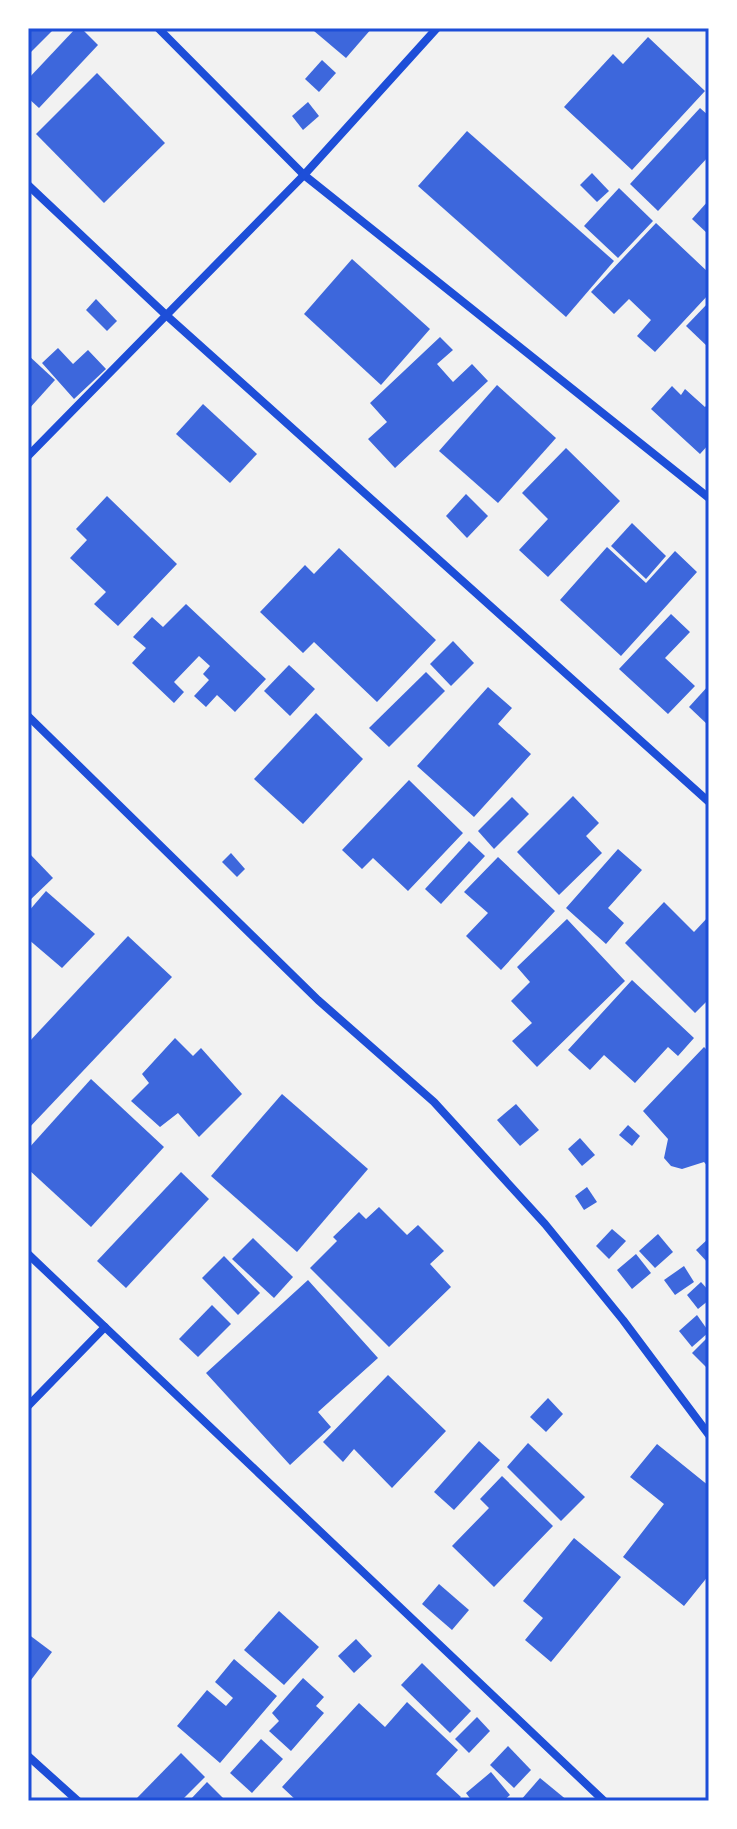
<svg xmlns="http://www.w3.org/2000/svg" width="737" height="1829" viewBox="0 0 737 1829" font-family="Merriweather,serif">
<rect width="100%" height="100%" fill="#f2f2f2"/>
<g fill="#3d67dc">
<polygon points="28,28 55,28 28,55"/>
<polygon points="76,28 81,28 98,45 39,108 28,98 28,79"/>
<polygon points="316,28 372,28 346,58 314,31"/>
<polygon points="648,37 705,91 632,170 564,107 613,54 623,64"/>
<polygon points="322,60 336,73 319,92 305,79"/>
<polygon points="97,73 165,143 104,203 36,134"/>
<polygon points="308,102 319,116 303,130 292,116"/>
<polygon points="700,108 709,116 709,156 658,211 630,184"/>
<polygon points="467,131 614,261 566,317 418,186"/>
<polygon points="592,173 609,191 597,202 580,185"/>
<polygon points="619,188 653,221 618,258 584,226"/>
<polygon points="709,200 709,235 692,219"/>
<polygon points="656,223 709,273 709,294 655,352 637,336 651,320 629,299 614,314 591,292"/>
<polygon points="352,259 430,329 381,385 304,314"/>
<polygon points="96,299 117,321 107,331 86,310"/>
<polygon points="709,302 709,348 686,326"/>
<polygon points="440,337 453,350 437,364 453,382 472,364 488,381 395,468 368,439 387,422 370,403"/>
<polygon points="58,348 73,364 88,350 106,369 74,399 42,363"/>
<polygon points="28,355 55,380 28,410"/>
<polygon points="497,385 556,438 498,503 439,451"/>
<polygon points="672,386 681,395 685,389 705,407 709,403 709,444 700,454 651,409"/>
<polygon points="203,404 257,454 230,483 176,434"/>
<polygon points="566,448 620,501 548,577 519,550 548,519 522,493"/>
<polygon points="466,494 488,516 467,538 446,516"/>
<polygon points="107,496 177,564 118,626 94,604 106,592 70,558 87,540 76,529"/>
<polygon points="632,523 666,556 646,579 611,546"/>
<polygon points="607,547 646,583 675,551 697,572 621,656 560,600"/>
<polygon points="339,548 436,640 377,702 314,642 303,653 260,612 305,565 314,574"/>
<polygon points="186,604 266,679 235,712 217,695 206,707 194,696 209,680 203,674 210,666 199,656 174,682 184,692 174,703 132,663 146,648 133,637 152,617 163,627"/>
<polygon points="671,614 690,632 665,658 695,686 668,714 619,669"/>
<polygon points="453,641 474,663 451,686 430,664"/>
<polygon points="289,665 315,689 290,716 264,691"/>
<polygon points="426,672 445,691 389,747 369,728"/>
<polygon points="709,685 709,726 689,707"/>
<polygon points="488,687 512,708 498,724 531,754 474,817 417,766"/>
<polygon points="316,713 363,759 303,824 254,779"/>
<polygon points="409,780 463,833 408,891 373,858 362,869 342,850"/>
<polygon points="573,796 599,823 586,836 602,853 559,895 517,852"/>
<polygon points="512,797 529,814 494,849 478,831"/>
<polygon points="469,841 485,856 441,904 425,889"/>
<polygon points="618,849 642,870 608,908 624,923 606,944 566,908"/>
<polygon points="28,852 53,878 28,902"/>
<polygon points="231,853 245,869 237,877 222,862"/>
<polygon points="498,857 555,911 501,970 466,936 488,913 464,892"/>
<polygon points="46,891 95,934 62,968 28,939 28,912"/>
<polygon points="664,902 694,932 709,916 709,999 695,1013 625,943"/>
<polygon points="567,919 625,981 537,1067 512,1041 532,1023 511,1001 530,982 517,967"/>
<polygon points="128,936 172,977 28,1129 28,1043"/>
<polygon points="632,980 694,1038 678,1056 668,1047 635,1083 604,1055 590,1070 568,1050"/>
<polygon points="175,1038 193,1056 201,1048 242,1094 199,1137 178,1113 160,1127 131,1101 149,1083 142,1074"/>
<polygon points="704,1047 709,1052 709,1168 704,1162 682,1169 671,1166 664,1158 668,1139 643,1111"/>
<polygon points="91,1079 164,1147 91,1227 28,1169 28,1149"/>
<polygon points="282,1094 368,1169 297,1252 211,1176"/>
<polygon points="516,1104 539,1130 520,1146 497,1120"/>
<polygon points="628,1125 640,1136 632,1146 619,1135"/>
<polygon points="580,1138 595,1155 582,1166 568,1149"/>
<polygon points="181,1172 209,1199 126,1288 97,1261"/>
<polygon points="587,1187 597,1202 584,1210 575,1196"/>
<polygon points="379,1207 407,1235 418,1225 444,1251 430,1264 451,1287 389,1347 310,1268 337,1241 333,1237 359,1212 366,1219"/>
<polygon points="612,1229 626,1241 609,1259 596,1246"/>
<polygon points="658,1234 673,1252 655,1268 639,1251"/>
<polygon points="253,1238 293,1277 274,1298 232,1259"/>
<polygon points="709,1238 709,1264 696,1250"/>
<polygon points="636,1254 651,1273 632,1289 617,1270"/>
<polygon points="224,1256 260,1293 238,1315 202,1278"/>
<polygon points="684,1266 694,1282 675,1295 664,1280"/>
<polygon points="308,1280 378,1358 318,1412 331,1427 290,1465 206,1373"/>
<polygon points="701,1282 709,1291 709,1300 698,1309 687,1295"/>
<polygon points="212,1305 231,1324 198,1357 179,1339"/>
<polygon points="697,1315 709,1332 692,1347 679,1331"/>
<polygon points="709,1336 709,1370 692,1353"/>
<polygon points="388,1375 446,1431 392,1488 354,1449 343,1462 323,1442"/>
<polygon points="548,1398 563,1414 546,1432 530,1417"/>
<polygon points="479,1441 500,1460 454,1510 434,1492"/>
<polygon points="528,1443 585,1497 561,1521 507,1467"/>
<polygon points="657,1444 709,1486 709,1575 684,1606 623,1557 664,1504 630,1477"/>
<polygon points="502,1476 553,1526 494,1587 452,1546 489,1508 480,1499"/>
<polygon points="574,1538 621,1577 551,1662 525,1640 543,1618 523,1601"/>
<polygon points="439,1584 469,1610 452,1630 422,1604"/>
<polygon points="279,1611 319,1647 284,1685 244,1650"/>
<polygon points="28,1634 52,1652 28,1684"/>
<polygon points="356,1639 372,1656 354,1673 338,1656"/>
<polygon points="234,1659 277,1696 220,1763 177,1726 207,1690 226,1706 233,1698 215,1682"/>
<polygon points="422,1663 471,1711 450,1733 401,1685"/>
<polygon points="303,1678 324,1697 316,1706 324,1713 291,1751 269,1731 279,1721 272,1713"/>
<polygon points="407,1702 458,1750 436,1774 461,1797 457,1801 297,1801 282,1787 359,1703 385,1727"/>
<polygon points="477,1717 490,1731 469,1753 455,1739"/>
<polygon points="261,1739 283,1759 252,1793 230,1773"/>
<polygon points="508,1746 531,1770 514,1788 490,1765"/>
<polygon points="181,1753 205,1777 181,1801 138,1801 136,1799"/>
<polygon points="491,1772 510,1795 503,1801 472,1801 466,1793"/>
<polygon points="540,1778 568,1801 520,1801"/>
<polygon points="207,1782 226,1801 189,1801"/>
</g>
<g fill="none" stroke-linecap="round" stroke-linejoin="round">
<g stroke="#1d4ed8" stroke-width="8">
<polyline points="158,28 304,175 709,498"/>
<polyline points="28,185 166,315 709,802"/>
<polyline points="28,456 304,175 437,28"/>
<polyline points="28,716 318,1000 434,1102 545,1224 623,1320 709,1435"/>
<polyline points="28,1254 604,1801"/>
<polyline points="28,1406 105,1327"/>
<polyline points="28,1756 78,1801"/>
</g>
</g>
<rect width="737" height="1829" fill="none" stroke="#ffffff" stroke-width="60"/>
<rect x="30" y="30" width="677" height="1769" fill="none" stroke="#1d4ed8" stroke-width="3"/>
</svg>
